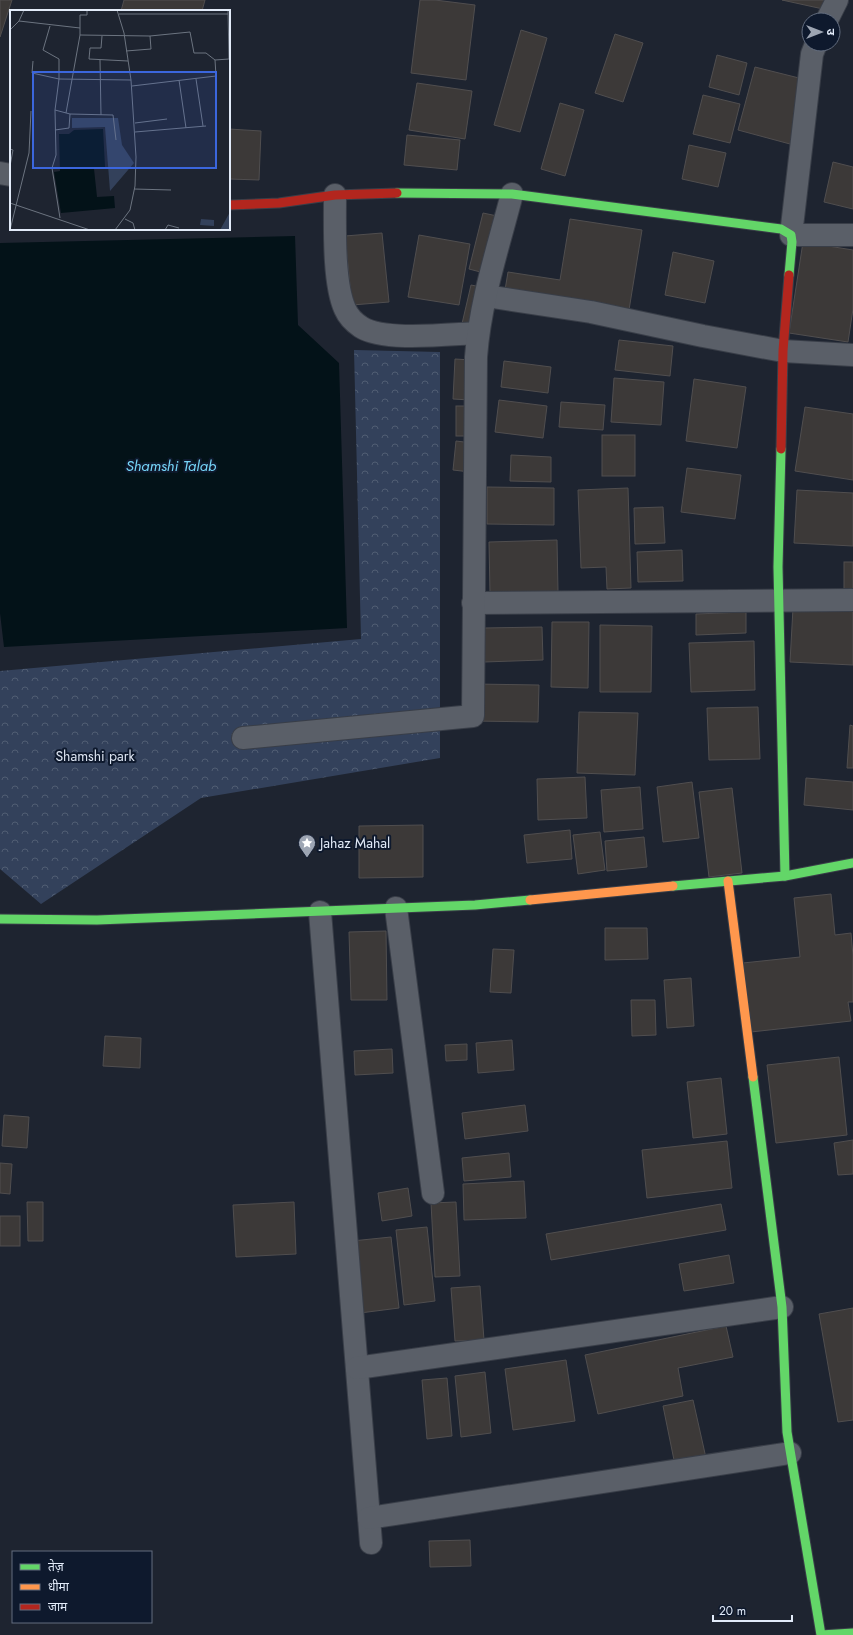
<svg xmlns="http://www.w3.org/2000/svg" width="853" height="1635" viewBox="0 0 853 1635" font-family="Jost,'Noto Sans Devanagari',sans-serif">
<defs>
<pattern id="park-crowns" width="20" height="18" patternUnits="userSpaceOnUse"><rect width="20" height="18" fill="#33415b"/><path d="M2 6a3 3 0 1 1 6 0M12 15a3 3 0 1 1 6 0" fill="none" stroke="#505d73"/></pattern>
</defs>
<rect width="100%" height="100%" fill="#1e2430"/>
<polygon fill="url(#park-crowns)" points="354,350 440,352 440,758 201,798 41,904 0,869 0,671 361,639"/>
<polygon fill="#031218" points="295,236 298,325 339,363 347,628 4,647 0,613 0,243"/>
<g fill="#3c3938" stroke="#504e4f">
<polygon points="0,0 12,0 0,37"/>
<polygon points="124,0 205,0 202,11 121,11"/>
<polygon points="420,0 435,0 475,5 466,80 411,73"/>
<polygon points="782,0 825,0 823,9"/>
<polygon points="521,30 547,38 520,132 494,125"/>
<polygon points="615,34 643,43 623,102 595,93"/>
<polygon points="717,55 747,63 739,95 709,87"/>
<polygon points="755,67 807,80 790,144 738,130"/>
<polygon points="417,83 472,91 465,139 409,130"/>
<polygon points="703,95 740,104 730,143 693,134"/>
<polygon points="560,103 584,110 565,176 541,169"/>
<polygon points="229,129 261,131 259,180 229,179"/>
<polygon points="407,135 460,140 457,170 404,165"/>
<polygon points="689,145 726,153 718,187 682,179"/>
<polygon points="833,162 853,167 853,209 824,202"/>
<polygon points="483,213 502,217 488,274 469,269"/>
<polygon points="570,219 642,230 629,310 505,290 508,272 560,280"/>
<polygon points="382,233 389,302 352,305 345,236"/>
<polygon points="419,235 470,244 459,305 408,297"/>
<polygon points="803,242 853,250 853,309 848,342 789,333"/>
<polygon points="673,252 714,261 705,303 665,295"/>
<polygon points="471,285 486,288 476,332 461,328"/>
<polygon points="619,340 673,346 670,376 615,370"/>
<polygon points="455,359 472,360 470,400 453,399"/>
<polygon points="504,361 551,367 548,393 501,387"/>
<polygon points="614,378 664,382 661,425 611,422"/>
<polygon points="694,379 746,387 737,448 686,441"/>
<polygon points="499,400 547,406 543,438 495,432"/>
<polygon points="561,402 605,405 603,430 559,427"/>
<rect x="456" y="406" width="15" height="30"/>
<polygon points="805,407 853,414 853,480 795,471"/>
<rect x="602" y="435" width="33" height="41"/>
<polygon points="456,441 472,443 470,472 453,470"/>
<polygon points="511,455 551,457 551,482 510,481"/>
<polygon points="687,468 741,475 735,519 681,512"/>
<polygon points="487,487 554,488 554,525 487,524"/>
<polygon points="628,488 631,588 607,589 606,567 581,568 578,490"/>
<polygon points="797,490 853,493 853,546 794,543"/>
<polygon points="663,507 665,543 635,544 634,508"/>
<polygon points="557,540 558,592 490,593 489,542"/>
<polygon points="682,550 683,581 638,582 637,552"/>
<rect x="844" y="562" width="9" height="30"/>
<polygon points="793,608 853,610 853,665 790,662"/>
<polygon points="746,612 746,633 696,635 696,614"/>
<polygon points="552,622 589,622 588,688 551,687"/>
<polygon points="600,625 652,626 651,692 600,692"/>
<polygon points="542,627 543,660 484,662 484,628"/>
<polygon points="754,641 755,690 691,692 689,643"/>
<polygon points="475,684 539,685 538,722 474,721"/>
<polygon points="758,707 760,759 709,760 707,708"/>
<polygon points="579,712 638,713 635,775 577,773"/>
<polygon points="850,725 853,726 853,768 847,768"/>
<polygon points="585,777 587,818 538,820 537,779"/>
<polygon points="806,778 853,782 853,810 804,805"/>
<polygon points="692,782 699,838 663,842 657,787"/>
<polygon points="640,787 643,829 604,832 601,790"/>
<polygon points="732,788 742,873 709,877 699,792"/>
<polygon points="423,825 423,877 359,878 359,826"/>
<polygon points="570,830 572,859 527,863 524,835"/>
<polygon points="600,832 605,870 578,874 573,835"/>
<polygon points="644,837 647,867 607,871 605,841"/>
<polygon points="831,894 835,935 851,933 853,956 853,1002 848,1002 851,1021 751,1032 743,963 800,957 794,898"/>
<polygon points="605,928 647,928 648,959 605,960"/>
<polygon points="386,931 387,1000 351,1000 349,932"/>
<polygon points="493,949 514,950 511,993 490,992"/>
<polygon points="691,978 694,1026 667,1028 664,980"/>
<polygon points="631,1000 655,1000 656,1035 632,1036"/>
<polygon points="105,1036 141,1038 140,1068 103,1066"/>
<polygon points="512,1040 514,1070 478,1073 476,1043"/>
<polygon points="467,1044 467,1060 446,1061 445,1045"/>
<polygon points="392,1049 393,1073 355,1075 354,1051"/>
<polygon points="839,1057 847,1135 776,1143 767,1065"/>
<polygon points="721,1078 727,1134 693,1138 687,1082"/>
<polygon points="525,1105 528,1131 465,1139 462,1113"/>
<polygon points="4,1115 29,1117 27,1148 2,1146"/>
<polygon points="853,1140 853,1174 838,1175 834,1143"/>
<polygon points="727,1141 732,1188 647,1198 642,1150"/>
<polygon points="509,1153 511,1177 464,1181 462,1158"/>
<polygon points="0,1163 12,1164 10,1194 0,1193"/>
<polygon points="524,1181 526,1218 464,1220 463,1184"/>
<polygon points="408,1188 412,1216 382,1221 378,1193"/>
<polygon points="27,1202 43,1202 43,1241 28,1241"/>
<polygon points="294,1202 296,1254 236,1257 233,1205"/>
<polygon points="456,1202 460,1276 435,1277 431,1203"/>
<polygon points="721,1204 726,1230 551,1260 546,1234"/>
<rect x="0" y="1216" width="20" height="30"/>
<polygon points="427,1227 435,1301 404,1305 396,1230"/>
<polygon points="391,1237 399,1308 360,1313 352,1241"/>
<polygon points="729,1255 734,1283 684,1291 679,1264"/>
<polygon points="480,1286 484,1340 455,1341 451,1288"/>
<polygon points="853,1308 853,1420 838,1422 819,1314"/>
<polygon points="726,1326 733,1357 678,1368 683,1396 598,1414 585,1355"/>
<polygon points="566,1360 575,1421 513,1430 505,1369"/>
<polygon points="485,1372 491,1433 461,1437 455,1376"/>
<polygon points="447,1378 452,1436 427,1439 422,1380"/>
<polygon points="693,1400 706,1458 675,1465 663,1406"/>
<polygon points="470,1540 471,1566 430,1567 429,1541"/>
</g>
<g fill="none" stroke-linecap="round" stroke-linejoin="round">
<g stroke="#393e48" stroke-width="24">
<g id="street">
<polyline points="827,20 837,0"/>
<polyline points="816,44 812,54 791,235 853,235"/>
<polyline points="0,173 11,175"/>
<path d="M 335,195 C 335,224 333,283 345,309 C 348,316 355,323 361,327 C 384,342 450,334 478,333"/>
<polyline points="486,296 591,312 703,336 783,351 853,355"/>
<polyline points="473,603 853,600"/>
<path d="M 243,738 L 473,716 L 476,357 C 480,302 498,248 512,194"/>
<polyline points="396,908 433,1193"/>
<polyline points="320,912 371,1543"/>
<polyline points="357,1368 782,1307"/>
<polyline points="369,1518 790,1453"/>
</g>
</g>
<g stroke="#393e48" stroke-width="11">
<g id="fast">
<polyline points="397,193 512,194 781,229 791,235 792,242 789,275"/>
<polyline points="781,449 778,567 785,876"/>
<polyline points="673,886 785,876 853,863"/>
<polyline points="0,919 97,920 475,905 530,900"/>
<polyline points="753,1077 782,1307 787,1432 821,1635 853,1633"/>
</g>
</g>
<g stroke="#393e48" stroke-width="11">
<g id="slow">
<polyline points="728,881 753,1077"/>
<polyline points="530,900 673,886"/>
</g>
</g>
<g stroke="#393e48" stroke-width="11">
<g id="jam">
<polyline points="229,205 279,203 335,195 397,193"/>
<polyline points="781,449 783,351 789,275"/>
</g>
</g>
<use href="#street" stroke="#5a5f68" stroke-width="22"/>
<use href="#fast" stroke="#63d668" stroke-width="9"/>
<use href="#slow" stroke="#ff974d" stroke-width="9"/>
<use href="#jam" stroke="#b3261e" stroke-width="9"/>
</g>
<defs>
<g id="sight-pin" transform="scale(0.9)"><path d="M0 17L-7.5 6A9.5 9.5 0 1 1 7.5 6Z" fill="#9da5b3" stroke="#0e192d"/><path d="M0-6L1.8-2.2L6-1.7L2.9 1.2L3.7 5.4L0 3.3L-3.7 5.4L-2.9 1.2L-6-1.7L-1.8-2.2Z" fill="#fff"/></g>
</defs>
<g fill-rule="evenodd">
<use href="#sight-pin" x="307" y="843"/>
</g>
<g text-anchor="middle" stroke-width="4" stroke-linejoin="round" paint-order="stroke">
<g font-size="14" fill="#dce4f1" stroke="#0e192d">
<text x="95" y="761">Shamshi park</text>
</g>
<g font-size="14" fill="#e2ebf9" stroke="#0e192d" text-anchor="start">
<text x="320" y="848">Jahaz Mahal</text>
</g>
<g font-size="15" font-style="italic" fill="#76d5f8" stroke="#0e192d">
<text x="171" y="471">Shamshi Talab</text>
</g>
</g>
<g transform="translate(10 10)">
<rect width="220" height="220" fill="#1e2430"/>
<path d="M 191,209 L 204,210 L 204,216 L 190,215 Z" fill="#33415b"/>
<path d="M 62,108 L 108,108 L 112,135 L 124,153 L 100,181 L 95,117 L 62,118 ZM 220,202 L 220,220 L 210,220 Z" fill="#33415b"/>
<path d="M 93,119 L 95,157 L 84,159 L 87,187 L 104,186 L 105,198 L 51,203 L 44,162 L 50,161 L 49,124 L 59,124 L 64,120 Z" fill="#031218"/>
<path fill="none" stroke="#6c7480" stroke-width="1" d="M 109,4 L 218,4M 9,11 L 14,0M 70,18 L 70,5 L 77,5 L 77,0M 0,20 L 9,11 L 70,18 L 70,25M 92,26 L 91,38 L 80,38 L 79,49 L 118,51M 116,41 L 141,39 L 140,26 L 180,22 L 184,43 L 196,43 L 205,50 L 206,66 L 122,76M 90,50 L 91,105M 205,50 L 219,49 L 218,0M 23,51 L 22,63 L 49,69 L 49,49 L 33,40 L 40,16M 186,69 L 193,116M 169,70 L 176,118M 45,100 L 60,104 L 103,105 L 106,130M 56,103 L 70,25 L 140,26M 125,113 L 157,109M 45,120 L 59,118 L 60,104M 125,122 L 196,116M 0,139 L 3,140 L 0,156M 124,179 L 161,180M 0,193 L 80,220M 50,208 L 42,158 L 46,145 L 45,100 L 49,69 L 121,70M 115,209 L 123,213 L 125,220M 0,220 L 19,143 L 21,101M 105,220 L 120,200 L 125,176 L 126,147 L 121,70 L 114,23 L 107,0M 155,220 L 158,215 L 169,218"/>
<path fill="#3b66dd" fill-opacity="0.15" stroke="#3b66dd" stroke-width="2" d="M 23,62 L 206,62 L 206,158 L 23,158 Z"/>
<rect width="220" height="220" fill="none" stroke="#e2ebf9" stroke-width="2"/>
</g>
<rect x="12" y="1551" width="140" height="72" fill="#0e192d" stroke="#636d7f"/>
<rect x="20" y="1564" width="20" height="6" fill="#63d668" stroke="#636d7f"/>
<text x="48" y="1571" font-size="12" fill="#e2ebf9">तेज़</text>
<rect x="20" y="1584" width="20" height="6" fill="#ff974d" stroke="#636d7f"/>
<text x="48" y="1591" font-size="12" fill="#e2ebf9">धीमा</text>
<rect x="20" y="1604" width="20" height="6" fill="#b3261e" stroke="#636d7f"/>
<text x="48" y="1611" font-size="12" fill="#e2ebf9">जाम</text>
<g transform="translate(821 32) rotate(90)"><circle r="19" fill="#0e192d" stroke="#636d7f"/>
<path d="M0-3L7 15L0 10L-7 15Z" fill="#9da5b3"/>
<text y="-6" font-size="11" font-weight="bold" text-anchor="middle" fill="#e2ebf9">उ</text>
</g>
<path d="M713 1615v6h79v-6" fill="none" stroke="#e2ebf9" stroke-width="2"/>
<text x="719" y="1615" font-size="12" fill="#e2ebf9" stroke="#0e192d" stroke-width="3" paint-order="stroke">20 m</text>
</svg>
